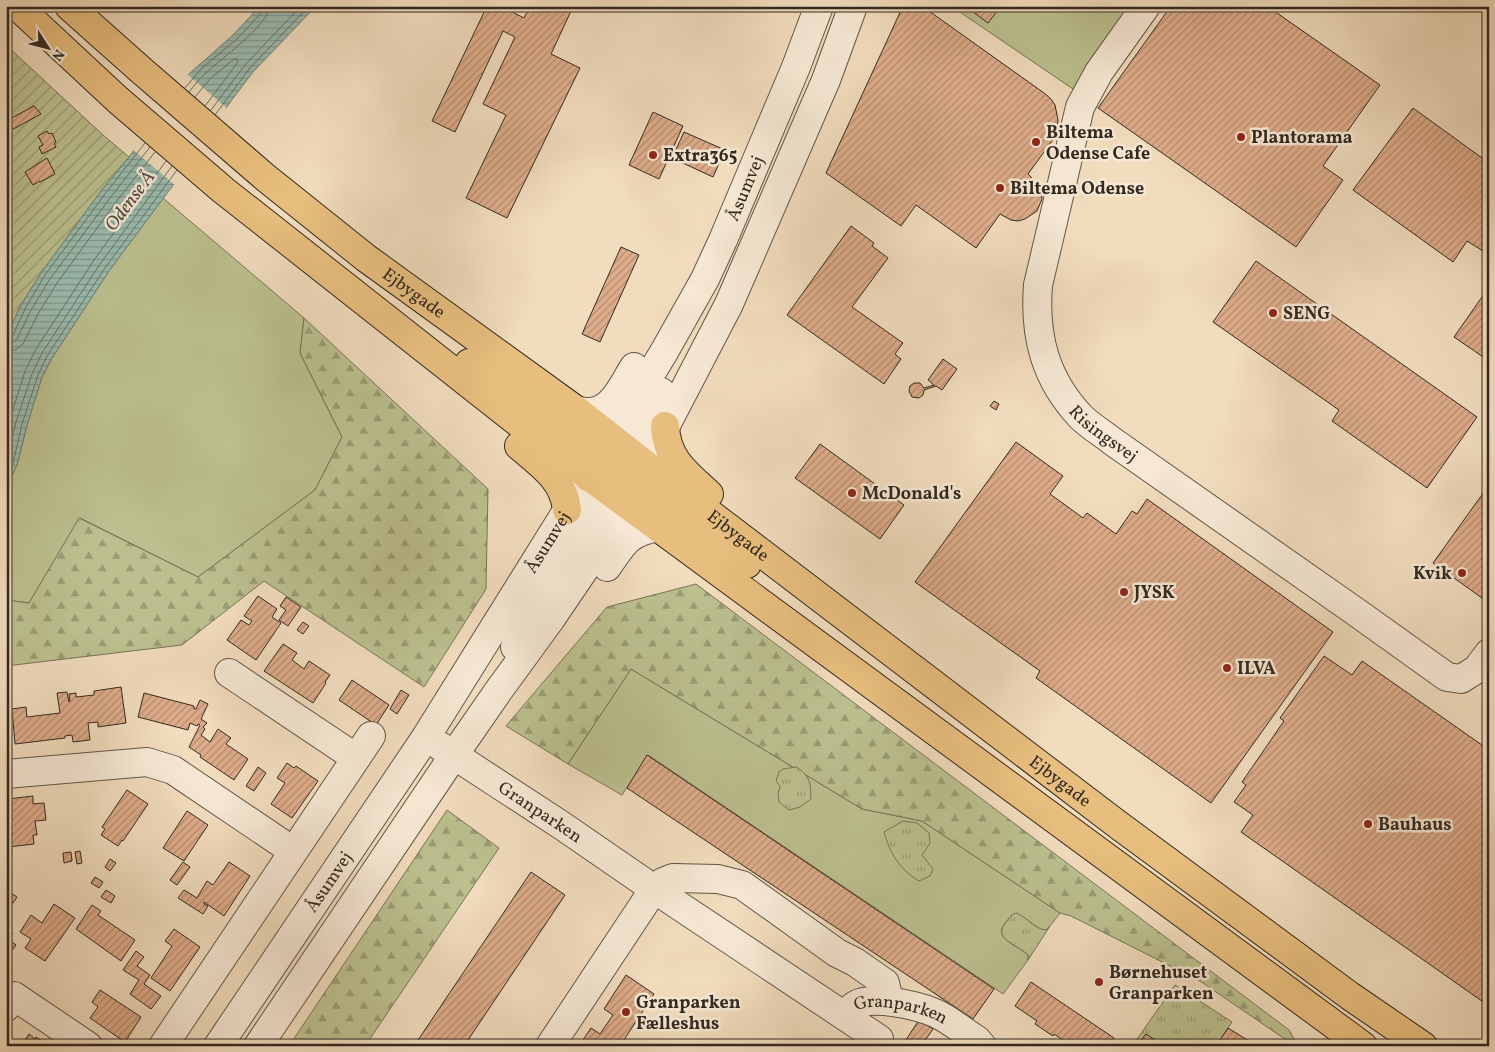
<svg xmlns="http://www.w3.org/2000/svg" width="1495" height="1052" viewBox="0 0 1495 1052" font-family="Vollkorn,serif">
<defs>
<pattern id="forest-firs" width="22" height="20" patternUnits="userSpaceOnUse" patternTransform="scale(1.25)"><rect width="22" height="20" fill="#bcc08f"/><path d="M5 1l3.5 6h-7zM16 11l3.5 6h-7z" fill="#999c74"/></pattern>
<pattern id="park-tufts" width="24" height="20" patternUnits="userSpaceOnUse" patternTransform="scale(1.25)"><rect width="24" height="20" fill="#bcc08f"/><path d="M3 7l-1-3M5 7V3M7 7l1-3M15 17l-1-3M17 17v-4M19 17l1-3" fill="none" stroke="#999c74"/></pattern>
<pattern id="garden-furrows" width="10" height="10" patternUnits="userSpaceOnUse" patternTransform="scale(1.25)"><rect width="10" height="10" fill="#bcc08f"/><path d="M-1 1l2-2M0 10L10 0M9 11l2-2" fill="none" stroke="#999c74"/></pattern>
<pattern id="water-rules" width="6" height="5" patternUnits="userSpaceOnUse" patternTransform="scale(1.25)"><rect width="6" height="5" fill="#9bbcb0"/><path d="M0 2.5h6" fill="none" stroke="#7f998f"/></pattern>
<pattern id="building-hatch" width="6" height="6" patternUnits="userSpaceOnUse" patternTransform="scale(1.25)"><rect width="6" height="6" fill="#deac8a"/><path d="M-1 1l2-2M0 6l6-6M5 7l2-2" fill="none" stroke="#b58c70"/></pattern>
</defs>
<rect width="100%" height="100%" fill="#f1dcbd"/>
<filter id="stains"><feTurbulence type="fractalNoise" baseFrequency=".004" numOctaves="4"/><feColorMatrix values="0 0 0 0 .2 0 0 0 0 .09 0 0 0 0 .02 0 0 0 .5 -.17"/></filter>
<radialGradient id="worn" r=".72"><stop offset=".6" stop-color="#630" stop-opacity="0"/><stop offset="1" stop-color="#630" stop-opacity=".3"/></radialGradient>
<g fill="#bcc08f" stroke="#787458">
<polygon points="951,6 1130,6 1073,89"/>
<polygon points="163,198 304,318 300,353 342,437 315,490 198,577 80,518 29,603 6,600 6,488 17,465 27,425 42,377 52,358 109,271"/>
<path d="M 631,669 L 862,809 L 922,821 L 1060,913 L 1050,926 L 1046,930 L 1040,929 L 1020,915 L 1012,915 C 1009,919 1004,923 1002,928 C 997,939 1021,948 1028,955 L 1028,960 L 1003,994 L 648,755 L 622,795 L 568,764 Z"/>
</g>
<g fill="url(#forest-firs)" stroke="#787458">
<polygon points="304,318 488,489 486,589 424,687 264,581 182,645 6,666 6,600 29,603 79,518 198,577 315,490 342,437 300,353"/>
<polygon points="696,584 1289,1030 1298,1046 1295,1046 1200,981 1071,916 1060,913 922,821 862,809 631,669 568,764 506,726 607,607"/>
<polygon points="447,810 499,848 365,1046 289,1046"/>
</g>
<g fill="url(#park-tufts)" stroke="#787458">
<path d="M 796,767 C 810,775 811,784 811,799 L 800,807 L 789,810 L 779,802 L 778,794 L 780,786 L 776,781 L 779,772 L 783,769 Z"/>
<path d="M 903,821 L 917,823 L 929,833 L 930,843 L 922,855 L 933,869 L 930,876 L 919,881 C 899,869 890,853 884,832 Z"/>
<path d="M 1016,913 C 1027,917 1034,929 1046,930 L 1050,926 L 1028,960 L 1028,955 C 1020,946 994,940 1004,925 C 1008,920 1010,915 1016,913 Z"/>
<polygon points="1175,985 1232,1022 1216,1046 1167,1045 1163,1046 1146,1034 1139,1044 1141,1046 1134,1046 1135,1042"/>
</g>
<polygon fill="url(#garden-furrows)" stroke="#787458" points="6,45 103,135 129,157 101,191 41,273 21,305 6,337"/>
<polygon fill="url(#water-rules)" stroke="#718177" points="260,6 316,6 253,72 231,101 171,188 109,271 52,358 42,377 27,425 17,465 6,488 6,337 21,305 41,273 101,191 129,157 189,74 234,34"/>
<polygon fill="#f1dcbd" points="186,73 228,109 175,185 132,149"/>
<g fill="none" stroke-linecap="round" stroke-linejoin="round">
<g stroke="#677268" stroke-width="1">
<polyline points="185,88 201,69 238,38 262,12 264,6"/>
<path d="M 189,92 C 194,86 199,79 205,74 C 219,60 269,25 270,6"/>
<polyline points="195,97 210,79 234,59 237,59 238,62 205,106"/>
<polyline points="211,110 245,65 301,6"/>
<polyline points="215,115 249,69 309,6"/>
<polyline points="6,337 10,337 13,335 26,307 45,275 105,194 145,143"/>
<polyline points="6,344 12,343 17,339 31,310 50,279 110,198 150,147"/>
<polyline points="6,351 15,350 23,344 38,314 57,283 116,202 155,152"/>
<polyline points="6,432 25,371 36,349 94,260 166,161"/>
<polyline points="6,462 16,422 32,374 42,353 100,264 172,166"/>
<polyline points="6,478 13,463 22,424 38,375 47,356 105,268 177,170"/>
</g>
</g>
<g fill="url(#building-hatch)" stroke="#332921">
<polygon points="487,6 515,6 512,12 524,18 530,6 560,6 571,11 551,54 580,68 507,218 466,198 506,115 483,104 515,37 503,31 455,132 432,121"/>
<polygon points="903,6 922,6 1044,93 1051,99 1055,105 1058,120 1057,128 1055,137 1028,174 1038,184 1041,190 1042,199 1037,211 1025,219 1018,221 1011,220 1000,214 976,248 916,205 901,226 826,173"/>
<polygon points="965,6 1001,6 988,23"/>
<polygon points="1171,6 1267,6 1380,85 1323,166 1343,180 1296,247 1098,108"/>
<polygon points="34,106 41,114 6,133 6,121"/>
<polygon points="1413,108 1489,163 1489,243 1483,251 1467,241 1453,262 1353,190"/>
<polygon points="653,112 683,126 659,179 629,165"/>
<polygon points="47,131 49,134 52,133 56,142 54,144 56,147 42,154 39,147 43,145 38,136"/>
<polygon points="684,132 725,150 713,177 672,158"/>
<polygon points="47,158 55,174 40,182 40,181 33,185 25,172"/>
<polygon points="851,226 874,243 872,246 888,258 852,307 903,343 895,354 901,359 884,384 787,315"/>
<polygon points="621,247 639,255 600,342 582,334"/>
<polygon points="1256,261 1477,417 1427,488 1332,421 1339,410 1213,322"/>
<polygon points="1489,287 1489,361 1454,337"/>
<polygon points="943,359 957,369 942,390 936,386 924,390 923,395 919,398 912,397 909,391 910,386 914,383 920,383 924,388 934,385 928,380"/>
<polygon points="994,401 999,404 996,410 990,406"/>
<polygon points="1016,442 1063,476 1050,494 1083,518 1087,513 1116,534 1132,511 1137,514 1147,499 1333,632 1211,803 1036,678 1040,671 915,582"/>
<polygon points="820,444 904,505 880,539 795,478"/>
<polygon points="1489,485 1489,603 1433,563"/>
<polygon points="258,596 277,609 272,617 281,623 256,660 227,640 241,620 249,625 252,621 244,616"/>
<polygon points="286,597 301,607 288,626 279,620 286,610 280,606"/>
<polygon points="303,622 309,626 303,634 297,630"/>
<polygon points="283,644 297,653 292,660 304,669 309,661 330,675 325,682 326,683 313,703 264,671"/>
<polygon points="1324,656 1352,675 1362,661 1489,750 1489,1006 1241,832 1253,815 1234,802 1246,785 1242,782 1284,721 1280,718"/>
<polygon points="352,680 389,705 376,725 339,700"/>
<polygon points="121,687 126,723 98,727 98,722 88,723 90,740 73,742 72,735 65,736 65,738 15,744 12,709 26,707 27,717 60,713 57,693 67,692 69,702 70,701 69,694 76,693 76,697 94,695 94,691"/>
<polygon points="401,690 409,695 397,714 390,709"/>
<polygon points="144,693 194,706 194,709 196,709 200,700 208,704 201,719 207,723 203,727 205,729 201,735 210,742 218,729 231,738 226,744 248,759 234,780 200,757 201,755 189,747 200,725 198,724 197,726 190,723 188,730 138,717"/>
<polygon points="647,755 994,989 973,1019 627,788"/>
<polygon points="287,763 294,768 296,766 318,781 292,818 271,804 285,783 277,778"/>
<polygon points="258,767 266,773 254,791 246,786"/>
<polygon points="127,790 148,804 123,841 122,840 118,846 101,835 105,829 102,827"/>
<polygon points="33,796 33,804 44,803 46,820 35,821 37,835 33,835 34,844 8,847 6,845 6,834 12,836 8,799"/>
<polygon points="187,811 208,825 184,861 163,848"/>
<polygon points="80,851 82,863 77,864 75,852"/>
<polygon points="71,852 72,861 64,863 63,853"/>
<polygon points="110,859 116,863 110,871 105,867"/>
<polygon points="183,862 190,867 177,885 170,880"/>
<polygon points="229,862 250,876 224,916 204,902 204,904 208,906 203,914 178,898 184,890 197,898 207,881 213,885"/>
<polygon points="531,872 565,895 464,1046 414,1046"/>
<polygon points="95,877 103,882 99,888 91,883"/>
<polygon points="106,890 115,896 111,903 101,897"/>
<polygon points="11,893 17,897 11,906 6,903 6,899"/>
<polygon points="54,904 75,918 45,961 25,948 31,939 20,932 31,915 42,923"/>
<polygon points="92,905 101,911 98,915 135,940 121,961 76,929"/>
<polygon points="6,928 13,933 8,939 16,945 11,952 6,949"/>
<polygon points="174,929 200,947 170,991 151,978 172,946 165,941"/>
<polygon points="136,951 144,957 137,966 150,975 144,984 161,996 151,1009 130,994 139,980 123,970"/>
<polygon points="626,975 654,994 620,1046 579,1046 591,1028 600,1034 613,1015 604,1009"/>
<polygon points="1031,982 1114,1038 1109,1046 1071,1046 1054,1034 1053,1036 1035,1024 1037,1021 1015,1006"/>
<polygon points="100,990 141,1017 125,1042 90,1018 98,1007 92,1002"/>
<polygon points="919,1020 933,1029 921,1046 902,1046"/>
<polygon points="1228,1028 1249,1041 1245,1046 1216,1046"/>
<polygon points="29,1034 35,1039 36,1037 49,1046 21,1046"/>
<polygon points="1146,1034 1163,1045 1141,1046 1138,1044"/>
</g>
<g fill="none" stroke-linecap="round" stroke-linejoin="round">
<g stroke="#625648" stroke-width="30">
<g id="minor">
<path id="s1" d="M 1146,6 L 1099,72 L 1080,107 L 1038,285 C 1034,336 1045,379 1081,417 C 1090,426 1102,433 1112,441 L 1356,612 L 1447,677 L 1461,679 L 1477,669 L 1489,653"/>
<path d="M 576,410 C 580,411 584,412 588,412 C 612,413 623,384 634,367"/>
<polyline points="624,476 629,452 650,415 661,392"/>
<path d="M 607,567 C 624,543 627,533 658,527"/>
<path d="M 515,647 L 521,630 C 537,604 554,578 570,552 C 586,527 610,496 613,466"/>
<polyline points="229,673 356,758"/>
<path id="s2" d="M 440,746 L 561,825 L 654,889 L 879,1039 L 875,1046"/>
<polyline points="6,774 147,762 173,770 293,851"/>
<polyline points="6,1007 14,996 88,1046"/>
<path id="s3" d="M 847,1016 C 848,1013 850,1009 853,1007 C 867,993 919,1006 935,1013 C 949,1019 964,1032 977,1040 L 982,1046"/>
<polyline points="163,1046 371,736"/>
<path id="s4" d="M 218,1046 L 426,737 L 588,477 L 664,352 L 705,279 L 723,240 L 796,67 L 819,6"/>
<polyline points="258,1046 454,755 499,690 550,620 603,542 625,504 729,304 826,80 853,6"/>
<polyline points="550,1046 654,889 663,882 673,878 718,879 742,885 837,953 855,962 885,983 889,1001"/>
</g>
</g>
<g stroke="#332921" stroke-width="30">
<g id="major">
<polyline points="17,6 118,100 223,190 553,450 1363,1046"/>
<path id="s5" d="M 69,6 L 142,71 L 266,178 L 366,258 L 576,410 L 646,465 L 1117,824 L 1350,996 L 1423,1046"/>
<path d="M 469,363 L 600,457 C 611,463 621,468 634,466"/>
<path d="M 665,426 C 666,459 687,474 709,494"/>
<path d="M 519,446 C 541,465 564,479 567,510"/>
<polyline points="588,477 612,476 636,485 747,564"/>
</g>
</g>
<use href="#minor" stroke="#f6e8d4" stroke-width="28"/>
<use href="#major" stroke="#e8be7e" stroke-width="28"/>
</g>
<g fill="#8f2418" stroke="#f6e8d4" stroke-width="2">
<circle cx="1241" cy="137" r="5"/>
<circle cx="1036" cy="142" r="5"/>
<circle cx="653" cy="155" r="5"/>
<circle cx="1000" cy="188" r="5"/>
<circle cx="1273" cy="313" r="5"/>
<circle cx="852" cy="493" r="5"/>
<circle cx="1462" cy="573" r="5"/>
<circle cx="1124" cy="592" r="5"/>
<circle cx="1227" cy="668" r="5"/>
<circle cx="1368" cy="824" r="5"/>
<circle cx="1099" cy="982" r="5"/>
<circle cx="626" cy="1012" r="5"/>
</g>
<g text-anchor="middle" stroke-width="5" stroke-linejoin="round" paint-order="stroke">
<g font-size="18" font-weight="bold" fill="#332921" stroke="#f6e8d4" text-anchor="start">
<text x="1046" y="138">Biltema<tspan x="1046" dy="21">Odense Cafe</tspan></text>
<text x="1251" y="143">Plantorama</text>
<text x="663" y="161">Extra365</text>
<text x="1010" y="194">Biltema Odense</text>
<text x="1283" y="319">SENG</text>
<text x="862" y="499">McDonald's</text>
<text x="1452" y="579" text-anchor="end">Kvik</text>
<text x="1134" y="598">JYSK</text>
<text x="1237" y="674">ILVA</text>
<text x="1378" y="830">Bauhaus</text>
<text x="1109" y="978">Børnehuset<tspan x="1109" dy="21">Granparken</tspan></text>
<text x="636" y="1008">Granparken<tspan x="636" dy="21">Fælleshus</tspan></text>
</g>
<g font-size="18" fill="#332921" stroke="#f6e8d4">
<text dy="6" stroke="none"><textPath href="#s4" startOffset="1008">Åsumvej</textPath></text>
<text dy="6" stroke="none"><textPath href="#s5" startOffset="449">Ejbygade</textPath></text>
<text dy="6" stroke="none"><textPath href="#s1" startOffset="475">Risingsvej</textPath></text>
<text dy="6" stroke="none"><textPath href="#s5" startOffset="854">Ejbygade</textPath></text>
<text dy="6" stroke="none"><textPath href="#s4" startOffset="602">Åsumvej</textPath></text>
<text dy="6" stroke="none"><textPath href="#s5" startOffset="1259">Ejbygade</textPath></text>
<text dy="6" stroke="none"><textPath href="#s2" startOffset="120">Granparken</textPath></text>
<text dy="6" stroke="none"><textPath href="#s4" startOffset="198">Åsumvej</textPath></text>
<text dy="6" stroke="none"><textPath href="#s3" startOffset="61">Granparken</textPath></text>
</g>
<g font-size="19" font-style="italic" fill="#4d4e45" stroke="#f6e8d4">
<text transform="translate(129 200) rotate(-53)" y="7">Odense Å</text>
</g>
</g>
<rect width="1495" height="1052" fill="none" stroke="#f1dcbd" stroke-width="25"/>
<rect x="8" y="8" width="1480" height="1037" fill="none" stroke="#332921" stroke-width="2.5"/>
<rect x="12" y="12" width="1470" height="1027" fill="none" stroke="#332921"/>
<g transform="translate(48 48) rotate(126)" stroke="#f6e8d4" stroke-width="4" paint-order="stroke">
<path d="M0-4L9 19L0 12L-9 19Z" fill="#332921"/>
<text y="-8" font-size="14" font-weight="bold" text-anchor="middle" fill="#332921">N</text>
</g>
<rect width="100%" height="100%" filter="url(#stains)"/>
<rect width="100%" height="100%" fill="url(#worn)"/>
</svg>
